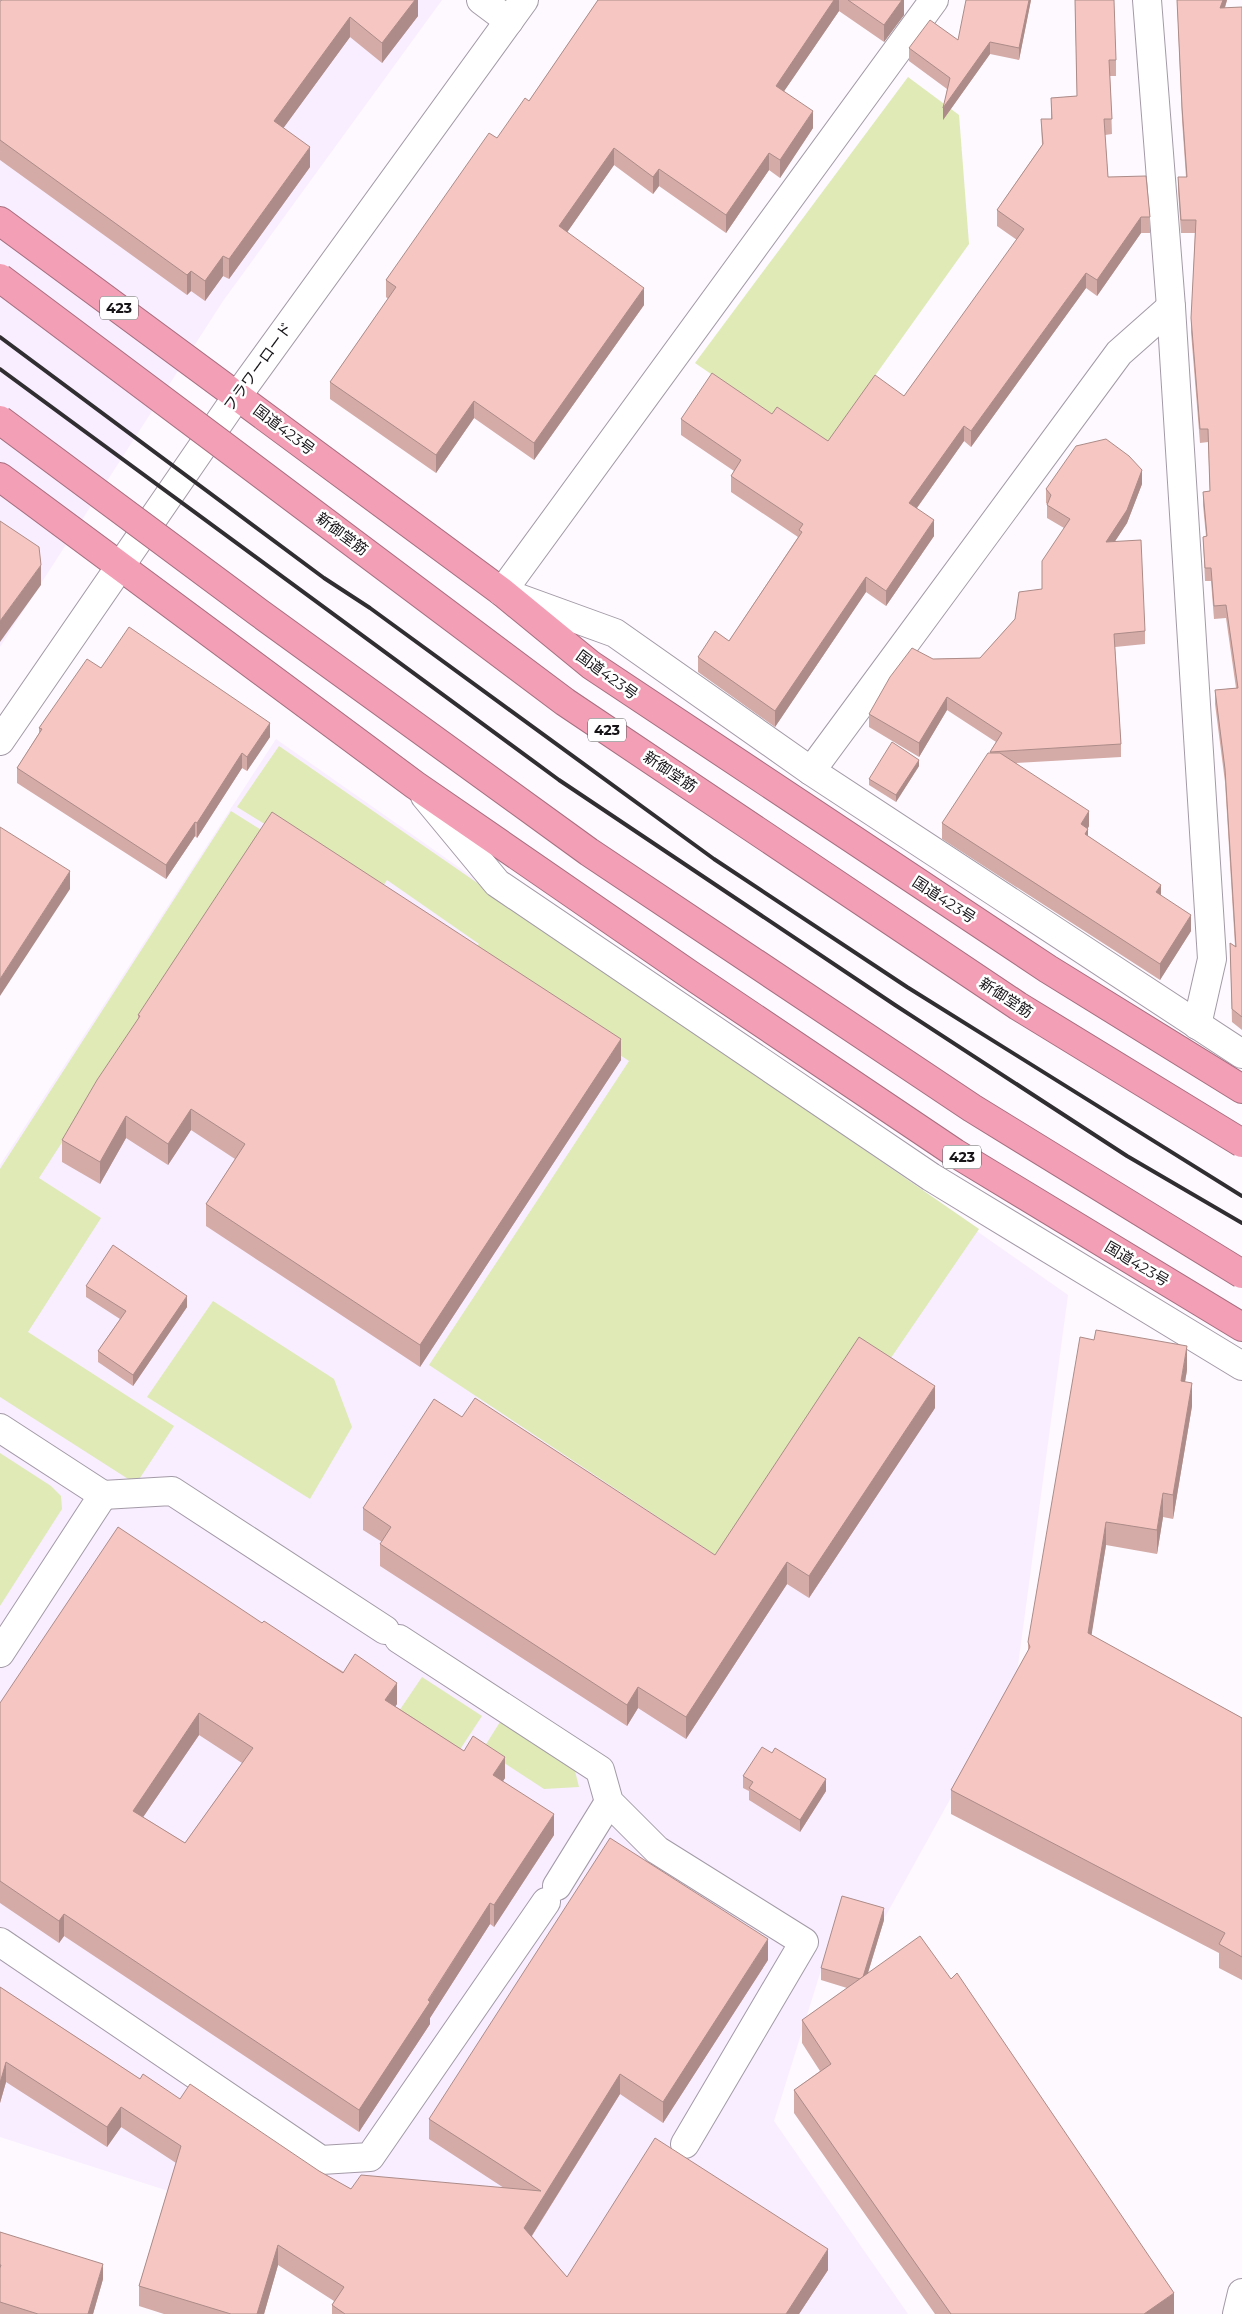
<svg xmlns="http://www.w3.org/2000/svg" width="1242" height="2314" viewBox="0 0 1242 2314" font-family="Montserrat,'Noto Sans JP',sans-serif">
<rect width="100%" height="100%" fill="#fdf9ff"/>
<g fill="#f9eeff">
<polygon points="0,0 442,0 223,301 0,647"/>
<polygon points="276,739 1068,1295 1016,1680 885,1917 841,1906 774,2121 908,2314 596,2314 357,2183 303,2234 0,2137 0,1165"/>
</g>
<g fill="#dfeab7">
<polygon points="908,77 959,115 969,244 822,450 695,363"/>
<polygon points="279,746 979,1229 882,1371 750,1504 715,1555 429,1365 629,1061 468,954 479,944 387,880 334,960 368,888 237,807"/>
<polygon points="231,811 263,831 39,1178 101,1218 28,1332 174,1426 136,1484 0,1397 0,1169"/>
<polygon points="213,1301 334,1379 352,1427 310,1499 147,1397"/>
<polygon points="0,1453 51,1486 61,1496 62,1509 0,1606"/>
<polygon points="422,1677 482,1716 457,1754 397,1714"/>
<polygon points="500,1722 575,1771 579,1787 544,1789 483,1749"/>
</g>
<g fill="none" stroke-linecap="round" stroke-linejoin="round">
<g stroke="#a39aa7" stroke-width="30">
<g id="minor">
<polyline points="481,0 509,21"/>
<polyline points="934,0 502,592 615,633 811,771 1242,1054"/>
<polyline points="1147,0 1171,307 1212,959 1197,1025"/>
<polyline points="0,741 238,395 524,0"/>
<polyline points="811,771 1119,353 1171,307"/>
<polyline points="425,796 497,883 931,1177 1242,1366"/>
<polyline points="0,1428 103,1495 0,1653"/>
<polyline points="103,1495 172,1491 385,1630"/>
<polyline points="399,1639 600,1770 609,1802 657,1850 804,1942 685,2144"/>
<polyline points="557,1886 609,1802"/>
<polyline points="0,1942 321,2160 370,2157 546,1902"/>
<polyline points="1237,2314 1242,2293"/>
</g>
</g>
<g stroke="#a66e7f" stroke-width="30">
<g id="highway">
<polyline points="0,221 502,592 591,665 1048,969 1242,1089"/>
<polyline points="0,477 415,785 689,974 955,1153 1242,1327"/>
</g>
</g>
<use href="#minor" stroke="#fff" stroke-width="28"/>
<use href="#highway" stroke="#f39fb6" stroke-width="28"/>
<g stroke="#312e32" stroke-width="4">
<polyline points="0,337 324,578 370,608 714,859 907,987 1242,1196"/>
<polyline points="0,369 559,780 895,1005 1127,1156 1242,1223"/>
</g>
<g stroke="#a66e7f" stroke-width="30" stroke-linecap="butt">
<g id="highway-bridge">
<polyline points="0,278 565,702 1018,1006 1242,1143"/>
<polyline points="0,420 258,612 589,852 972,1108 1242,1274"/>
</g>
</g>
<use href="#highway-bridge" stroke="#f39fb6" stroke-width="28"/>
</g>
<g fill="#d4aba7" fill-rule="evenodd">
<polygon points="418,0 418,16 382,63 350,37 283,128 310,167 229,279 223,276 205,301 191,291 187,295 0,160 0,1"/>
<polygon points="598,0 904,0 904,15 884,42 839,11 784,91 813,128 780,178 769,170 726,233 659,186 653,194 614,165 567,232 644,305 534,460 474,418 436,473 330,399 330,382 388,299 386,297 386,280 497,138 529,101"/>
<polygon points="1031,0 1019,60 990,54 943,120 947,89 909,61 909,48 958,40"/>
<polygon points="1075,0 1116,60 1116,76 1110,76 1112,134 1105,135 1108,177 1150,217 1150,233 1141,233 1097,296 1086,288 971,447 964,441 917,508 934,536 886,606 866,592 775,727 698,672 698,657 729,641 798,537 731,492 731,476 734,471 681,435 681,419 772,414 828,441 904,396 1017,240 997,226 997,210 1042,145 1041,119 1051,119 1051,98 1077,96"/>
<polygon points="1174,0 1227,0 1225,8 1242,7 1242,1030 1232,1022 1230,943 1235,946 1225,782 1215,704 1215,690 1236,688 1226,618 1214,619 1211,581 1205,581 1203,537 1206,536 1203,505 1203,492 1210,491 1208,442 1200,443 1191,332 1195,233 1181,233 1178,190 1178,177 1186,177 1182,120 1177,0"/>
<polygon points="1142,484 1127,523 1115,541 1145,631 1145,644 1115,647 1121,744 1121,757 1016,763 1089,826 1088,828 1088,836 1161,896 1191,931 1160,980 942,839 942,823 990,753 990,752 996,742 947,710 919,757 869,727 869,714 933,659 980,658 1042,589 1064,528 1047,518 1047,504 1046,503 1046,489"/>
<polygon points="101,668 270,737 247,771 242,768 197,838 195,836 166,879 17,783 17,768 39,733 39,728"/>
<polygon points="919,766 896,802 869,785 869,779"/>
<polygon points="138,1015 621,1060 420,1367 206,1226 206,1204 235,1159 191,1130 168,1165 126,1138 100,1184 62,1162 62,1140 138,1019"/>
<polygon points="86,1286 187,1307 133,1386 98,1362 98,1351 120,1319 86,1297"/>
<polygon points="1187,1370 1185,1382 1192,1406 1173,1519 1163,1517 1157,1554 1106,1545 1091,1635 1242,1718 1242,1980 1219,1968 1219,1953 951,1814 951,1790 1028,1651 1028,1642"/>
<polygon points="935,1408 809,1598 787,1584 686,1739 638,1708 627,1726 380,1566 380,1544 382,1542 363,1530 363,1508 462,1417 715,1555"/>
<path d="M 262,1623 L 397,1704 L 395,1706 L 505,1778 L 503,1781 L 554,1835 L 494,1927 L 490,1924 L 430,2018 L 430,2024 L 359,2132 L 64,1936 L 59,1943 L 0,1903 L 0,1703 ZM 199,1735 L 242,1763 L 185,1843 L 143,1817 Z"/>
<polygon points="743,1776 826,1791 800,1832 749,1800 749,1791 743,1788"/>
<polygon points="884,1920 868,1973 1174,2314 935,2314 794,2113 794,2090 820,2071 802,2043 802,2020 847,1988 821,1980 821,1968"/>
<polygon points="768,1960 663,2123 620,2094 532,2236 567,2277 828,2270 799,2314 332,2314 332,2305 334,2301 278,2265 264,2314 164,2314 139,2306 139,2286 176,2163 121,2127 107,2147 6,2082 0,2103 0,1987 140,2079 180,2099 319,2171 351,2189 504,2188 429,2139 429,2119"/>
<polygon points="0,2232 103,2279 93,2314 0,2314"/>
</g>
<g fill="#ac8b88">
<polygon points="415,0 418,0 418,16 382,63 382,43"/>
<polygon points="834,0 839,0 839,11 776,103 776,86"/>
<polygon points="902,0 904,0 904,15 884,42 884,25"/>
<polygon points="1029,0 1031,0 1019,60 1019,48"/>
<polygon points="1223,0 1227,0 1220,22 1220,8"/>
<polygon points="350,17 350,37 274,141 274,121"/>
<polygon points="990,42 990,54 943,120 943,108"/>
<polygon points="813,111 813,128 780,178 780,160"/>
<polygon points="310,147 310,167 229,279 229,259"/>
<polygon points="614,148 614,165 559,244 559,226"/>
<polygon points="769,153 769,170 726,233 726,215"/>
<polygon points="659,169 659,186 653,194 653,177"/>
<polygon points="1141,217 1141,233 1097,296 1097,280"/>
<polygon points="223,256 223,276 205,301 205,281"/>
<polygon points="191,271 191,291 187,295 187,275"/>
<polygon points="1086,273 1086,288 971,447 971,431"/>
<polygon points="644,288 644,305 534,460 534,443"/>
<polygon points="474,401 474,418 436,473 436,455"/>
<polygon points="964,426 964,441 909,519 909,503"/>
<polygon points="1142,470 1142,484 1127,523 1106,555 1106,542"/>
<polygon points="934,520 934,536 886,606 886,591"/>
<polygon points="41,565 41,585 0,642 0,621"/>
<polygon points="866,577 866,592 775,727 775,711"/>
<polygon points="947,697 947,710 919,757 919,743"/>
<polygon points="270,723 270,737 247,771 247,757"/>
<polygon points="242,753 242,768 197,838 197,823"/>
<polygon points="919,760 919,766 896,802 896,795"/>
<polygon points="1089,811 1089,826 1081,840 1081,824"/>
<polygon points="195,822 195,836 166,879 166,865"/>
<polygon points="1088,829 1088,844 1085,834"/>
<polygon points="70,871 70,889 0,996 0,979"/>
<polygon points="1161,885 1161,900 1156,892"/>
<polygon points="1191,915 1191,931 1160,980 1160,964"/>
<polygon points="621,1039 621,1060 420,1367 420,1345"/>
<polygon points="191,1109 191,1130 168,1165 168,1144"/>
<polygon points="126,1116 126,1138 100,1184 100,1162"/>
<polygon points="187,1296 187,1307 133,1386 133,1375"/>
<polygon points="1187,1346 1187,1370 1181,1404 1181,1381"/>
<polygon points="1192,1383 1192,1406 1173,1519 1173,1495"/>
<polygon points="935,1386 935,1408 809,1598 809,1576"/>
<polygon points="1163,1493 1163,1517 1157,1554 1157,1530"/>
<polygon points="1106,1522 1106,1545 1088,1657 1088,1633"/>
<polygon points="787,1562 787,1584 686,1739 686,1717"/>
<polygon points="397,1683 397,1704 385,1722 385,1700"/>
<polygon points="638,1687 638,1708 627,1726 627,1705"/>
<polygon points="199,1713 199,1735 133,1832 133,1811"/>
<polygon points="505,1757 505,1778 493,1796 493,1775"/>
<polygon points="826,1779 826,1791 800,1832 800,1820"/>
<polygon points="554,1814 554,1835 494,1927 494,1905"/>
<polygon points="490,1903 490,1924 430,2018 430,2024 359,2132 359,2110"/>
<polygon points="884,1908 884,1920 862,1992 862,1980"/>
<polygon points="64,1914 64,1936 59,1943 59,1921"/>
<polygon points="768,1939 768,1960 663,2123 663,2102"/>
<polygon points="6,2062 6,2082 0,2103 0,2083"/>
<polygon points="620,2074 620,2094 524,2248 524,2228"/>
<polygon points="121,2107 121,2127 107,2147 107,2127"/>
<polygon points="278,2245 278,2265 264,2314 257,2314"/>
<polygon points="828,2249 828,2270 799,2314 786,2314"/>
<polygon points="103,2264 103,2279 93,2314 88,2314"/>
<polygon points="1174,2293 1174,2314 1144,2314"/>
</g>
<g fill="#f6c7c2" stroke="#ac8b88" fill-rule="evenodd">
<polygon points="2,0 415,0 382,43 350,17 274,121 310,147 229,259 223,256 205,281 191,271 187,275 0,140 0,1"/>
<polygon points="598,0 834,0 776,86 813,111 780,160 769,153 726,215 659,169 653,177 614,148 559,226 644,288 534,443 474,401 436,455 330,382 396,287 386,280 489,133 497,138 525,98 529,101"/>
<polygon points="848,0 902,0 884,25"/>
<polygon points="966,0 1029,0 1019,48 990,42 943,108 950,78 909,48 930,20 958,40"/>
<polygon points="1075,0 1114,0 1116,60 1109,60 1112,119 1104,119 1108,177 1146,176 1150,217 1141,217 1097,280 1086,273 971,431 964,426 909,503 934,520 886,591 866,577 775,711 698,657 715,631 729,641 802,532 799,530 803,524 731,476 741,460 681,419 712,373 772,414 777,407 828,441 875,375 904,396 1024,229 997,210 1043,144 1041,119 1052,119 1051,98 1077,96"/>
<polygon points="1177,0 1223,0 1220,8 1242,7 1242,1017 1232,1009 1230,943 1236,947 1225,769 1215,690 1238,688 1226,605 1214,606 1211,568 1205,568 1203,537 1207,536 1203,492 1210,491 1208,429 1200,429 1191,318 1196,220 1181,220 1178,177 1187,177 1182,107"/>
<polygon points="1106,439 1129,456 1142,470 1127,510 1106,542 1141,540 1145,631 1114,634 1121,744 990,752 1002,733 947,697 919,743 869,714 890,677 912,648 933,659 980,658 1015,619 1019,592 1042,589 1042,561 1070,519 1047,505 1051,495 1046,489 1076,446"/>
<polygon points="0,521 39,547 41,565 0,621"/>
<polygon points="129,627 270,723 247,757 242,753 197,823 195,822 166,865 17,768 42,729 39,728 87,659 101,668"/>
<polygon points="892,742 919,760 896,795 869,779"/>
<polygon points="988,753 1000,753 1089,811 1081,824 1088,829 1085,834 1161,885 1156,892 1191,915 1160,964 942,823"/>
<polygon points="272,812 621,1039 420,1345 206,1204 245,1144 191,1109 168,1144 126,1116 100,1162 62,1140 97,1080 140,1016 138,1015"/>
<polygon points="0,827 70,871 0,979"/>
<polygon points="113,1245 187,1296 133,1375 98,1351 126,1311 86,1286"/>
<polygon points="1096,1330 1187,1346 1181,1381 1192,1383 1173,1495 1163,1493 1157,1530 1106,1522 1088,1633 1242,1718 1242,1957 1219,1944 1225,1933 951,1790 1030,1647 1028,1642 1080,1337 1094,1340"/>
<polygon points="859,1337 935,1386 809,1576 787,1562 686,1717 638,1687 627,1705 380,1544 391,1527 363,1508 434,1399 462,1417 475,1398 715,1555"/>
<path d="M 118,1527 L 262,1623 L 264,1621 L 343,1673 L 355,1654 L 397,1683 L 385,1700 L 464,1751 L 473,1736 L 505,1757 L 493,1775 L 554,1814 L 494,1905 L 490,1903 L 428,2000 L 430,2002 L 359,2110 L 64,1914 L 59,1921 L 0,1881 L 0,1703 ZM 199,1713 L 253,1748 L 185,1843 L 133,1811 Z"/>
<polygon points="762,1747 772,1753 775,1748 826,1779 800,1820 749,1788 753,1782 743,1776"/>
<polygon points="610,1838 768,1939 663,2102 620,2074 524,2228 567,2277 655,2138 828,2249 786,2314 345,2314 332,2305 344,2287 278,2245 257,2314 231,2314 139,2286 181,2146 121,2107 107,2127 6,2062 0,2083 0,1987 140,2079 143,2074 180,2099 190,2084 319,2171 351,2189 361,2175 541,2191 429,2119"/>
<polygon points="842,1896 884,1908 863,1977 860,1979 821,1968"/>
<polygon points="920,1936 951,1979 957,1973 1174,2293 1144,2314 951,2314 794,2090 831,2064 802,2020"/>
<polygon points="0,2232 103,2264 88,2314 38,2314 0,2302 0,2268 1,2265 0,2265"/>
</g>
<g text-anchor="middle" stroke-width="5" stroke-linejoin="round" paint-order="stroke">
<g fill="#fff" stroke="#5d5a5d" stroke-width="1">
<rect x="100" y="296.5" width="38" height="23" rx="4"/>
<rect x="588" y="718.5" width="38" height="23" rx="4"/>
<rect x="943" y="1145.5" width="38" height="23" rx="4"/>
</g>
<g font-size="14" font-weight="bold" fill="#171418">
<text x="119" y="313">423</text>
<text x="607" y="735">423</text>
<text x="962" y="1162">423</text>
</g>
<g font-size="15" fill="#171418" stroke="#fff">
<text transform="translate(258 367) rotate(-54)" y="5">フラワーロード</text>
<text transform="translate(284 430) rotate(37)" y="5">国道423号</text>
<text transform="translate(342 534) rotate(37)" y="5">新御堂筋</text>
<text transform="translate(607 675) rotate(36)" y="5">国道423号</text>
<text transform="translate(670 772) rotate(34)" y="5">新御堂筋</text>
<text transform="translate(944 900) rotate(33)" y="5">国道423号</text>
<text transform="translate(1006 998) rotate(33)" y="5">新御堂筋</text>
<text transform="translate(1137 1264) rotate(31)" y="5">国道423号</text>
</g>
</g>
</svg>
